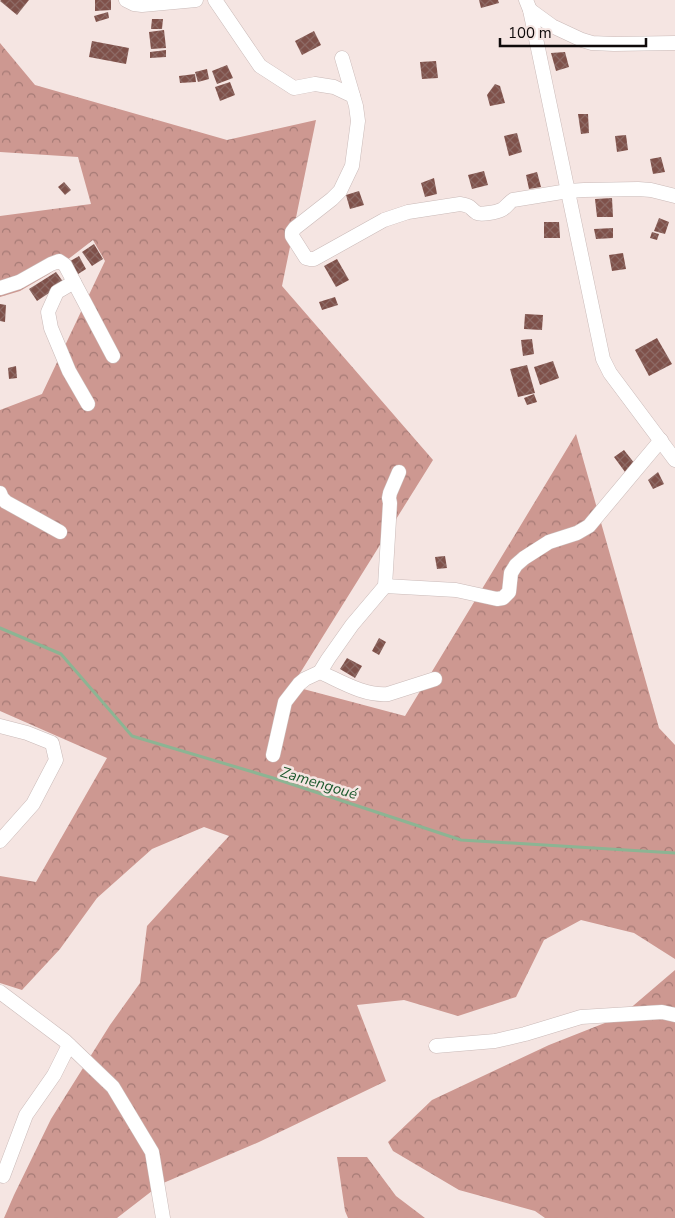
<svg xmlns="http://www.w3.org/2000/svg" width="675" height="1218" viewBox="0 0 675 1218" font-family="'Nunito Sans',sans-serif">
<defs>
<pattern id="forest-crowns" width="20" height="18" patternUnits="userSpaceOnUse" patternTransform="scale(1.25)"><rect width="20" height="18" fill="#cd9891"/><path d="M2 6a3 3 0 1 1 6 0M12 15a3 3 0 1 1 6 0" fill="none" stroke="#a57a75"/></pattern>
<pattern id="building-cross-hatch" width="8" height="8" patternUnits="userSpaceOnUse" patternTransform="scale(1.25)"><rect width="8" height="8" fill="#7f514a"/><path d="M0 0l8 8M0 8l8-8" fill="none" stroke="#8d6a65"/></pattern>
</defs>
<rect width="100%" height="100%" fill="#f5e5e2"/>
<g fill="url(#forest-crowns)">
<polygon points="0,43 35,85 227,140 316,120 282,286 433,460 292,686 405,716 576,434 659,728 675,745 675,959 634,933 581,920 544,940 516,997 458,1016 404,1000 357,1005 386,1081 259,1142 161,1184 117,1218 4,1218 14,1195 51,1119 110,1025 140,983 147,926 229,836 204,827 152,849 97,898 60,949 22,990 0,983 0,876 36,882 107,758 0,711 0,410 42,394 105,261 93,240 49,274 20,291 0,297 0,216 91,204 78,157 0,152"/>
<polygon points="675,970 675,1218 545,1218 535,1211 459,1190 393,1151 388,1142 432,1100 549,1045 620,1017"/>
<polygon points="337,1157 367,1157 396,1196 425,1218 348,1218 345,1211"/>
</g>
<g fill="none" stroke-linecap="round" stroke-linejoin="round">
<polyline stroke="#8cb493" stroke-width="3" points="0,628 61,654 132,736 273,778 461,840 675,853"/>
</g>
<g fill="url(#building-cross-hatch)">
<polygon points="1,0 29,0 17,15 0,1"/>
<polygon points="95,0 111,0 111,10 95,11"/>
<polygon points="479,0 498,0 499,3 481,8"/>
<polygon points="108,12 109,18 96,22 94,16"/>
<polygon points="152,19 163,19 162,29 151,29"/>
<polygon points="164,30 166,48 151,49 149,32"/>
<polygon points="314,31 321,45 302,55 295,41"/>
<polygon points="92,41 129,48 126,64 89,57"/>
<polygon points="166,50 166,57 150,58 150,52"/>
<polygon points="565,52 569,67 556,71 551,53"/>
<polygon points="436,61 438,78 422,79 420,62"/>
<polygon points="227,65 233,78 217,84 212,71"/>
<polygon points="207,69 209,79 198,82 195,72"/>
<polygon points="195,74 196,82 180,83 179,76"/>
<polygon points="230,82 235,95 220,101 215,87"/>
<polygon points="495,84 500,86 505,103 490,106 487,95"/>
<polygon points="578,114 588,114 589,133 581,134"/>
<polygon points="517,133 522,152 509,156 504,136"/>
<polygon points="626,135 628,150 617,152 615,136"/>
<polygon points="661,157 665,172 653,174 650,159"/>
<polygon points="484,171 488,185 472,189 468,175"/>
<polygon points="537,172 541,187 529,189 526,175"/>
<polygon points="434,178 437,194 425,197 421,183"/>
<polygon points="64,182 71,190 65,195 58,187"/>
<polygon points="359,191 364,205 350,209 346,195"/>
<polygon points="612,198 613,217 597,217 595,199"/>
<polygon points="659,218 669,222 665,234 654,231"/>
<polygon points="544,222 559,222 560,238 544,238"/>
<polygon points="613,228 613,238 596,239 594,229"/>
<polygon points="652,232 659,234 657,240 650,238"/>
<polygon points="94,244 103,259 92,266 82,252"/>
<polygon points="623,253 626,269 612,271 609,255"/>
<polygon points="79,256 86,269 75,276 67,263"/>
<polygon points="337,259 349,280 336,287 324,266"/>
<polygon points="56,272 64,283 37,301 29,289"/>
<polygon points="335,297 338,305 322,310 319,302"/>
<polygon points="0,304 6,305 5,322 0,321"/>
<polygon points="525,314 543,315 542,330 524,329"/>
<polygon points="657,338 672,364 649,376 635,350"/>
<polygon points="532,339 534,354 523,356 521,340"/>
<polygon points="553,361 559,378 540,385 534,367"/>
<polygon points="527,365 535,393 518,397 510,369"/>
<polygon points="16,366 17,378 9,379 8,368"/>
<polygon points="534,394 537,402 527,405 524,398"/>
<polygon points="624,450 635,464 625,472 614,457"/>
<polygon points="658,472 664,484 653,489 648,480"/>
<polygon points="445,556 447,568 437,569 435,557"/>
<polygon points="379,638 386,642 379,655 372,651"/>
<polygon points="347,658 362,666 355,678 340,669"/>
</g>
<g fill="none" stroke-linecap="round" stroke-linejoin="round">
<g stroke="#cabab8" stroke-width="15">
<g id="minor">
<polyline points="126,0 134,4 142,5 196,0"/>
<polyline points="215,0 260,66 294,88 315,84 334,87 353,96"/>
<polyline points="526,0 530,10 603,359 610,373 675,460"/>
<polyline points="530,10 552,26 582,40 592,43 614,44 675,43"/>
<path d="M 342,58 L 356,106 L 358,121 L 352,166 L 340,191 L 332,199 L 295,228 L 292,232 L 292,236 L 306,258 L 310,259 L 314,259 L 384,220 L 408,212 L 460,204 C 473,206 469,208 477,213 C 481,215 497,212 501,210 C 506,208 508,203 513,200 L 568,191 L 584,190 L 638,189 L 651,190 L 675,196"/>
<polyline points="74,282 57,292 48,312 51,328 69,371 88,404"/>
<polyline points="0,288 19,282 51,264 59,261 65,265 113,356"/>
<polyline points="0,493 2,498 6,502 60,532"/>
<polyline points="385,586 456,590 497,599 503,598 509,592 511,573 516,565 524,558 549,542 577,533 589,526 661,440"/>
<path d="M 320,672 C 342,682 364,696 388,694 L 435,679"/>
<polyline points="0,726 27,733 52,743 56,760 33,804 0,841"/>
<polyline points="273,755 285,702 299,684 305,679 320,672 328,659 352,625 385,586 390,503 389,498 390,493 399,472"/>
<polyline points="0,992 65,1041 113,1087 152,1152 163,1218"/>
<polyline points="436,1046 495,1041 525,1034 581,1017 662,1012 675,1015"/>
<polyline points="3,1176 26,1115 54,1075 69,1045"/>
</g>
</g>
<use href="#minor" stroke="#fff" stroke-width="14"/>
</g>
<g text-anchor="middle" stroke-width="5" stroke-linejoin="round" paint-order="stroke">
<g font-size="15" font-style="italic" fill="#1e5a2e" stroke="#f5e5e2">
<text transform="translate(319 783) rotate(17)" y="5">Zamengoué</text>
</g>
</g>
<path d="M500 38v8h146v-8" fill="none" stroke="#0f0a0a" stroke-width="2.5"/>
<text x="508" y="38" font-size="15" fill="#0f0a0a" stroke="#f5e5e2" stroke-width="4" paint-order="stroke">100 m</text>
</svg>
